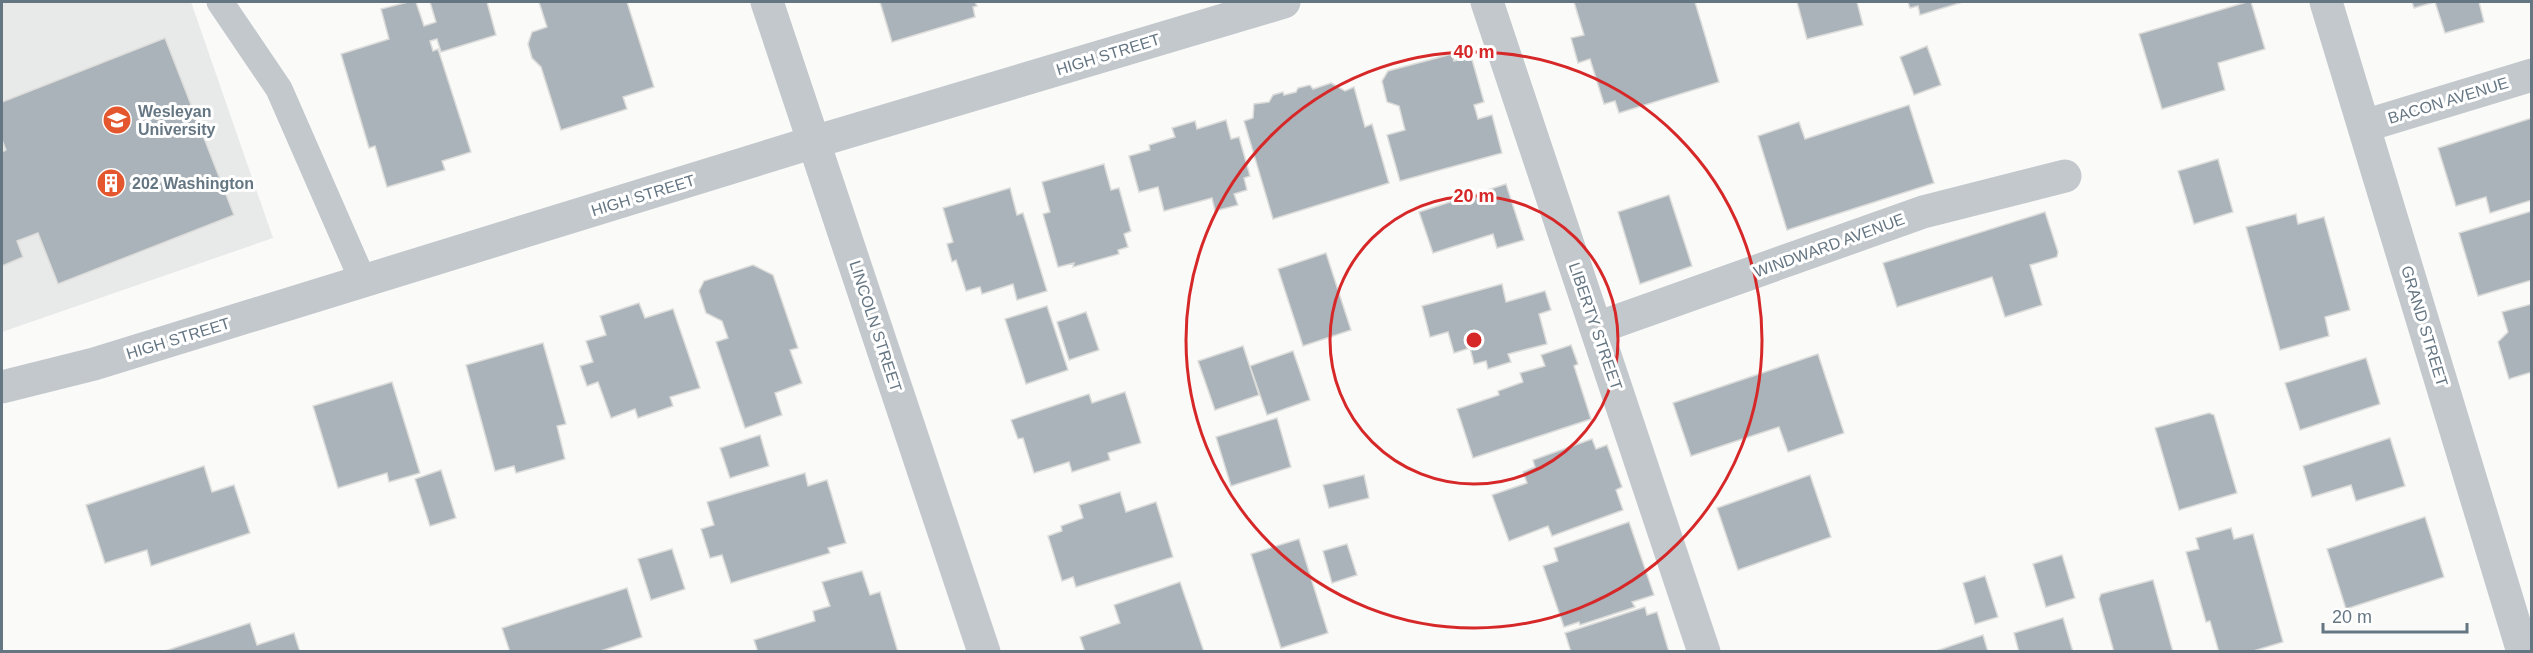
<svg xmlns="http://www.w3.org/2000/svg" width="2533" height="653" viewBox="0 0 2533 653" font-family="Arial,sans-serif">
<rect width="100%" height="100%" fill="#fafaf8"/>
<polygon fill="#e8e9e9" points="2,2 191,2 273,238 2,332"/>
<g fill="#aab3b9" stroke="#dcdcda" stroke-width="1.5">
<polygon points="408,2 416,2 424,26 436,22 430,2 487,2 496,35 441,52 437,39 430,41 433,51 438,49 471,152 442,161 445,170 387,187 375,146 369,148 341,54 389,39 381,9"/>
<polygon points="539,2 627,2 654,87 623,97 627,109 561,130 541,67 532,58 528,44 532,32 547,27"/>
<polygon points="880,2 975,2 977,6 973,7 975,17 892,42"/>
<polygon points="1574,2 1695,2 1719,82 1619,113 1615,101 1604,104 1590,59 1578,63 1571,38 1584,35"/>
<polygon points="1797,2 1857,2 1863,25 1807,39"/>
<polygon points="1908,2 1963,2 1920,15 1918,6 1910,8"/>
<polygon points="2247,2 2251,2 2265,49 2218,63 2225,90 2162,109 2139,34"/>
<polygon points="2412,2 2479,2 2484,22 2445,33 2435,2 2414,8"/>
<polygon points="165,38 234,215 58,284 38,233 17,241 23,257 2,266 2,152 6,150 2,140 2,102"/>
<polygon points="1927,46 1941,85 1914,95 1900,57"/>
<polygon points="1452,54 1454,61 1471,56 1484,102 1474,105 1478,119 1492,115 1502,153 1400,181 1387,135 1405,130 1399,106 1387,102 1382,81 1388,71"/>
<polygon points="1331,83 1345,91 1354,87 1365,127 1372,124 1389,183 1273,219 1244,121 1253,118 1254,104 1269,102 1273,95 1283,92 1284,95 1296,92 1298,88 1310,85 1313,89"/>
<polygon points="1909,105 1934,183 1787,230 1758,136 1799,122 1805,139"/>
<polygon points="2532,118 2532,200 2490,213 2486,197 2456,206 2438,148"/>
<polygon points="1226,120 1231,139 1239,137 1250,176 1244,178 1247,190 1234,194 1238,205 1215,211 1212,198 1164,211 1158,187 1139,192 1129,156 1150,150 1149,145 1175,137 1172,128 1195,121 1197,129"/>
<polygon points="2218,159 2233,212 2194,224 2178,171"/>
<polygon points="1104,164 1111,190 1119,188 1131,231 1124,234 1128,247 1118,250 1119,254 1073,267 1074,263 1058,267 1043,214 1050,212 1042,182"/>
<polygon points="1506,184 1524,240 1497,248 1493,234 1433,253 1419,212"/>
<polygon points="1010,188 1017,215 1023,213 1047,291 1017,300 1013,284 982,294 980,287 966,291 956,260 952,262 947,244 953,242 943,208"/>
<polygon points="1669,195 1692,266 1640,284 1618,212"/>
<polygon points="2532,211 2532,280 2478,296 2459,233"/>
<polygon points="2045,212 2058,252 2057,257 2030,265 2042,305 2005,317 1992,277 1897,307 1883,263"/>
<polygon points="2296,214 2298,224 2324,217 2350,310 2325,317 2329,336 2280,350 2246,227"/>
<polygon points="1326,253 1351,330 1303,346 1278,269"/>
<polygon points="753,265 773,275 798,348 790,350 802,383 775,393 782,415 745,428 716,342 728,338 722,321 706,313 699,291 704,281"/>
<polygon points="1502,284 1506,302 1545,291 1551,310 1539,314 1547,344 1508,354 1511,362 1488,369 1486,361 1474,364 1470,348 1454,353 1448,332 1430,337 1422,306"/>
<polygon points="639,303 645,318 673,309 700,388 670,397 673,406 638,418 635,409 611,418 598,382 587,386 580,366 593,362 586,341 606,335 600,316"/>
<polygon points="2532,304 2532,372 2509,379 2498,342 2508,332 2502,312"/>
<polygon points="1047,306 1068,370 1026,384 1005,319"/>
<polygon points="1086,312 1099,350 1069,360 1057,322"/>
<polygon points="543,343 566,424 557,426 565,459 516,473 514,466 495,471 466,365"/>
<polygon points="1571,345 1578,364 1574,366 1591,419 1473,458 1457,409 1499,395 1498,391 1523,382 1520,373 1545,366 1541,355"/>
<polygon points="1243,346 1259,395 1215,410 1198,361"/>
<polygon points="1293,351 1310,400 1267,415 1250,366"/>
<polygon points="1818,354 1844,433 1788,452 1779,427 1691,456 1673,403"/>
<polygon points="2366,358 2380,404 2300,430 2285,383"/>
<polygon points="392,382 420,473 389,482 387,473 338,488 313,406"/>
<polygon points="1125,392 1141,443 1108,453 1110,460 1072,472 1069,462 1034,473 1023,438 1018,439 1011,420 1089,394 1092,403"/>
<polygon points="2209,413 2214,415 2237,493 2179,510 2155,428"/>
<polygon points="1277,418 1291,467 1231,486 1216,437"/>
<polygon points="760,435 769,466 730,478 720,448"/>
<polygon points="2390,438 2405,486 2356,501 2351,485 2312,497 2303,466"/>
<polygon points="1592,439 1596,449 1607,445 1622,487 1616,490 1623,510 1552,536 1548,526 1509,541 1492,495 1527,483 1523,472 1535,467 1533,460"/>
<polygon points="204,466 212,492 234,485 250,533 151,566 147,550 105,563 86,505"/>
<polygon points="441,470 456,518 430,526 415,479"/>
<polygon points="805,473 808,486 827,480 846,543 828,548 830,553 731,583 722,555 710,558 701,529 714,525 707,502"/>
<polygon points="1364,475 1369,498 1329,508 1323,485"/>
<polygon points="1810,475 1831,537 1738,570 1717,508"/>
<polygon points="1120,492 1126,512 1156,502 1173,557 1076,587 1073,577 1062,581 1048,536 1062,531 1061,526 1083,518 1079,505"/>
<polygon points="2425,517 2444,577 2346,609 2327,549"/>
<polygon points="1629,522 1654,595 1632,602 1635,607 1580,625 1579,622 1564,627 1543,566 1558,561 1554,548"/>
<polygon points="2231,528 2234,539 2253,534 2283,642 2250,652 2219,652 2210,621 2206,622 2186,552 2199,549 2196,538"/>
<polygon points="1299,539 1328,633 1281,648 1251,554"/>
<polygon points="1347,544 1357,575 1332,583 1323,551"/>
<polygon points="672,549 685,589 651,600 638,559"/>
<polygon points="2062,555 2075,598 2046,607 2033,564"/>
<polygon points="862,571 870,595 880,592 898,652 758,652 754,640 815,621 813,611 830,606 822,582"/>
<polygon points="1985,576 1998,617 1975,624 1963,583"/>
<polygon points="2153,580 2173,652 2114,652 2099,599 2101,594"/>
<polygon points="1180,582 1204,652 1085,652 1080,637 1120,623 1114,605"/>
<polygon points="627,588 642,637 598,652 510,652 502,628"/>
<polygon points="1645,607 1647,615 1657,612 1669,652 1571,652 1565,633"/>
<polygon points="2063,618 2073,652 2019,652 2014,633"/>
<polygon points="250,623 257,645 294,633 300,652 162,652"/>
<polygon points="1983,635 1988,652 1933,652"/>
</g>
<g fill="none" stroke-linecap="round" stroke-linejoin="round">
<polyline stroke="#c3c8cc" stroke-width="27" points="220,2 279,89 363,281"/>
<g stroke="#c3c8cc" stroke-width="33">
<polyline points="767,2 984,652"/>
<polyline points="1487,2 1704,652"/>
<polyline points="2364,126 2532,75"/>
<polyline points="1597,328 1923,212 2065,176"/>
</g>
<g stroke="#c3c8cc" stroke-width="33">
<polyline points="2326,2 2523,652"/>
<polyline points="2,387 94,364 814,142 1284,2"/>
</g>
</g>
<g fill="none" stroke="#d62828" stroke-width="3">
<circle cx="1474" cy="340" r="144"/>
<circle cx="1474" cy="340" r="288"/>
</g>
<defs>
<g id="university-disc" transform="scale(1.5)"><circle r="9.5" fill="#e4572e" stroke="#fff"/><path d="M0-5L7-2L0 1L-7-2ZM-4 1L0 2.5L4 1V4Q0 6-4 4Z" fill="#fff"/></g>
<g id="building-disc" transform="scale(1.5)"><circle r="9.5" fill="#e4572e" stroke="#fff"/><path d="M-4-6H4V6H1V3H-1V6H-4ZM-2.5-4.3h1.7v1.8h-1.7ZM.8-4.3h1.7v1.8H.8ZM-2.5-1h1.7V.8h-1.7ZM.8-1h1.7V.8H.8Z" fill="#fff"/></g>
</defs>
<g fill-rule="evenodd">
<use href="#university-disc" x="117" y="120"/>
<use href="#building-disc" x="111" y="183"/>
</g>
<g text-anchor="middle" stroke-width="6" stroke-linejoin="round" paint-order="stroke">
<g font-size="16" fill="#657683" stroke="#fff">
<text transform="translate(1108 54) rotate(-17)" y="6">HIGH STREET</text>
<text transform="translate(2448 100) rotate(-17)" y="6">BACON AVENUE</text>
<text transform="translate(643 195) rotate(-17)" y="6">HIGH STREET</text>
<text transform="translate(1829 245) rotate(-20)" y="6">WINDWARD AVENUE</text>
<text transform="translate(876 326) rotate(72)" y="6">LINCOLN STREET</text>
<text transform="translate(1596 326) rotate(71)" y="6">LIBERTY STREET</text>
<text transform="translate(2425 326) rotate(73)" y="6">GRAND STREET</text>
<text transform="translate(178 338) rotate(-17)" y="6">HIGH STREET</text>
</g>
<g font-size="16" font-weight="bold" fill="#657683" stroke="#fff" text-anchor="start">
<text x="138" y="117">Wesleyan<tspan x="138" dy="18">University</tspan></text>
<text x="132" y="189">202 Washington</text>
</g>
</g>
<circle cx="1474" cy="340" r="9" fill="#d62828" stroke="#fff" stroke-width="3"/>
<g font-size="18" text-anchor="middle" font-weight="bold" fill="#d62828" stroke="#fff" stroke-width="6" stroke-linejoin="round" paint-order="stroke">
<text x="1474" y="58">40 m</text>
<text x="1474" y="202">20 m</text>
</g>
<rect width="2533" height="653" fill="none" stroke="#657683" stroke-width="6"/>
<path d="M2323 623v9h144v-9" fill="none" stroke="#657683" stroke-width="3"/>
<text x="2332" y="623" font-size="18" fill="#657683" stroke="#ffffff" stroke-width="4.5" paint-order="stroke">20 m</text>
</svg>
